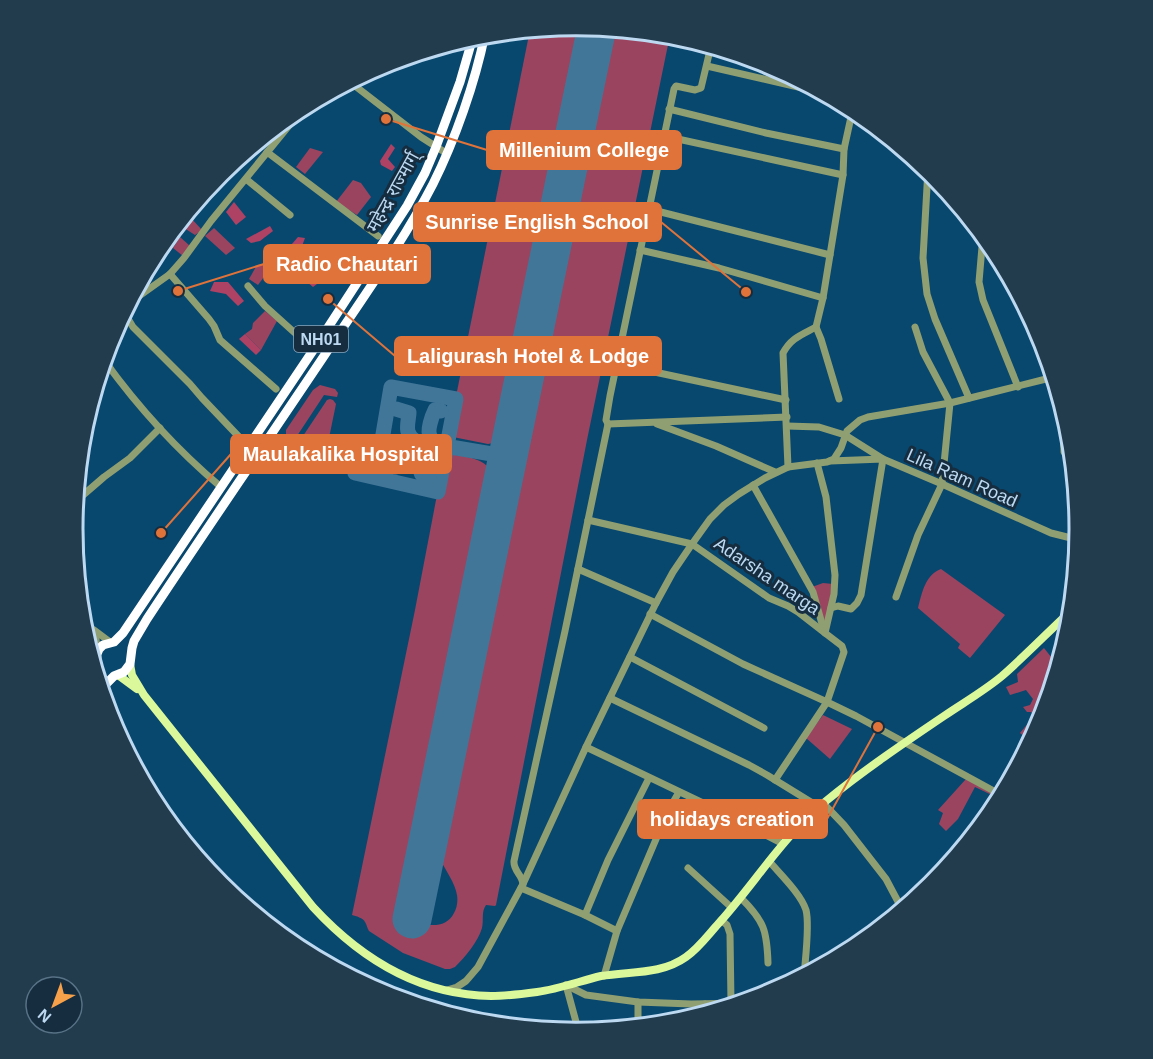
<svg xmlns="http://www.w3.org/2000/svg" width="1153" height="1059" viewBox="0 0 1153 1059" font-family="Helvetica,'Noto Sans Devanagari',sans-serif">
<rect width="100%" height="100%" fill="#08486f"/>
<g fill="#9b445f">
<path d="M 577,26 L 586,26 L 503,432 C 501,439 495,443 488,444 L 448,436 L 530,30 Z"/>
<path d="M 611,29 L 670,35 L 587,440 L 496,905 L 495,906 L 486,905 C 481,912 484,919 482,928 C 478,942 465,957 455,967 L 450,969 L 445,969 L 403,953 L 369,931 C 367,928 367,925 365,922 C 363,918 356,916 352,915 L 415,610 L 445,453 C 463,457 490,456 493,479 L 403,919 C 419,923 444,933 454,913 C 457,908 458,901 457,895 C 455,883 446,871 441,861 Z"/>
<polygon points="678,36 709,46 708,50 676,44"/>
<polygon points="310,148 323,152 305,174 296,167"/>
<polygon points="353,180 361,183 371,197 357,215 336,202"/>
<polygon points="190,217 202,230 195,235 181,226 161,248 160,246 183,218"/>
<polygon points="214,228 235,248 226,255 205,236"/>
<polygon points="180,237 190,246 183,256 173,248"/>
<polygon points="262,264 269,270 258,285 249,279 257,265"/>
<polygon points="265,311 277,321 261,350 245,334 252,329 253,323"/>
<polygon points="320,385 335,389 338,393 337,397 324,395 295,439 289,438 286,435 286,430 313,390"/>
<polygon points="330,399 333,400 336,404 329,438 324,440 303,438 303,436 327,400"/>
<path d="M 941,569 L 1005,615 L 970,658 L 958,648 L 960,644 L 918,608 C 922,593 925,575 941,569 Z"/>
<polygon points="823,583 833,584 825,626 812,587"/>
<polygon points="1044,648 1059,667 1058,671 1051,677 1053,680 1050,684 1053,687 1048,703 1039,710 1039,718 1025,737 1020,733 1034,716 1031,712 1027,712 1023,707 1030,705 1033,699 1026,690 1010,695 1006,687 1018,682 1017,674"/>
<polygon points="823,715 852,729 830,759 806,738"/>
<polygon points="966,779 996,796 996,797 975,787 958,819 946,831 939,824 943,813 938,810"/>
</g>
<g fill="#ad4265">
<polygon points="391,144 395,148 388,159 395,167 392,171 381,165 380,161"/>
<polygon points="234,202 246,217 236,225 226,212"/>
<polygon points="270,226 273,231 260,241 251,243 246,239"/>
<polygon points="298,237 305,238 291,275 285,271 279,259"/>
<polygon points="322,266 330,274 313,287 306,281"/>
<polygon points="214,282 228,282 244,301 238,306 226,294 210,291"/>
<polygon points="245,334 261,350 256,355 239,339"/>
</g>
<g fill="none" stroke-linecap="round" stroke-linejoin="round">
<g stroke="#427698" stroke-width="15">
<polygon points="391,387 456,399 438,492 355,473 360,442 381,446"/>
<path d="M 396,409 L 409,413 C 408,425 404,433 415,441"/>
<path d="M 492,454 C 502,458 505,466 504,477"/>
<path d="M 386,465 L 396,467 L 399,466 C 402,454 402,444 415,441 L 492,454 C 502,454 507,449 511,440"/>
<path d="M 429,477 L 423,476 L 421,473 C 424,459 422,449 438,444 C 435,442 431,440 430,436 C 427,430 432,416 435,410 L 441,411"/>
</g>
<polyline stroke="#427698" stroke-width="39" points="412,919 597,27"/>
<g stroke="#909f72" stroke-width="7">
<polyline points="711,46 701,88 695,90 676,86 674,89 649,209 830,255"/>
<polyline points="707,66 824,93"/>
<polyline points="350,82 421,137 446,153"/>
<polyline points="669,109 766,133 844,149"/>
<polyline points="664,136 843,175"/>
<polyline points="267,152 378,236"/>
<polyline points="928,169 923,258 927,294 935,319 969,398"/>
<polyline points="246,179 290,215"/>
<polyline points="983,235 979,282 983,300 1018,387"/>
<polyline points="640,250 719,268 823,298"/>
<polyline points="330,254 353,272"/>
<polyline points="170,274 209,319 214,326 220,340 276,389"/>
<polyline points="248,286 265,306 306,343"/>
<polyline points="128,304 170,274 184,258 211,221 305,106"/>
<polyline points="124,312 133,327 190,384 202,398 242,440"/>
<polyline points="816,327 821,339 839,399"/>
<path d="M 104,360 C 138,407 177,450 221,487"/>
<polyline points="617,364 786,400"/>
<polyline points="99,376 110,368"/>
<polyline points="1065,411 1063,422 1064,452 1067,456 1073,456"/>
<polyline points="608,424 787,417"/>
<polyline points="657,424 716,446 775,472"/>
<polyline points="787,426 819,427 845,435 883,459 861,595 857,603 851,609 838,606 831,608"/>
<polyline points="830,461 883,459 942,484 1051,533 1079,540"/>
<polyline points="817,463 826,497 835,575 834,594 825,633 842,646 844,652 827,702 856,716 1003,796"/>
<path d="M 788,467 L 783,353 C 791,338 801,335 816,327 L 823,298 L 843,175 L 844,149 L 853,108"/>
<polyline points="753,485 813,592 824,631"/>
<polyline points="75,502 104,477 130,458 160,428"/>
<polyline points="588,520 692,544 769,598 788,606 798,612 825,633"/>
<polyline points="578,569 656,603"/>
<polyline points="896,597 918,535 942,484 950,403 923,352 915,327"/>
<polyline points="81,613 96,638 97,652"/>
<polyline points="650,614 743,664 827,702 775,780"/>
<polyline points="94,630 110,642"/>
<polyline points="630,657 764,728"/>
<polyline points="610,698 749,765 767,775 819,807"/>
<polyline points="586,747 726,814 783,844"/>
<polyline points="823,803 844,825 886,879 903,911"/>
<polyline points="993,813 1000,795"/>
<path d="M 769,861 C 780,874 801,894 806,910 C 810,925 805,960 804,977"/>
<polyline points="688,868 732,908"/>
<path d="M 523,884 C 522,874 513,871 514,861 L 565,631 L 608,424 L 606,420 L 610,396 L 649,209"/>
<polyline points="521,888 585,915 617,931 604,976"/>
<path d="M 741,898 C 764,921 767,930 768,963"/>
<polyline points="585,915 608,860 649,778"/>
<polyline points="721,920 727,925 730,934 731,1003"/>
<polyline points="617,931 668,811 679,792"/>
<polyline points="566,985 586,995 638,1002 691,1004 745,1003"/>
<polyline points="566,985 579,1033"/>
<polyline points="447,990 457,987 466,981 478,967 523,884 586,747 656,603 673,572 692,544 710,519 724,505 739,494 765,478 788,467 827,462 834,459 841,448 847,431 860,420 868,417 950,403 1054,377"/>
<polyline points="638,1002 638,1027"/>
<polyline points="703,1015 705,1004"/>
</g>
<g stroke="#dbf89b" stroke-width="8">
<path d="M 130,664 L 132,675 L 144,695 L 313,907 C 360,958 419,995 491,996 C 506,996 522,994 537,992 C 559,989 580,981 601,976 C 630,971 661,975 686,957 C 699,948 708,935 719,923 C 755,883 784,835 826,801 C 864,770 904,743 944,716 C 963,703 984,691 1002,676 C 1026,655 1049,631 1073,609"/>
<polyline points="118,675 137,689"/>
</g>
<g stroke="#fff" stroke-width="9">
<polyline points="96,673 97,654 99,649 103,645 114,642 123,633 314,349 407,206 425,173 436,147 460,82 473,37"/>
<path d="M 101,689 L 114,676 L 124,672 L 130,664 L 132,648 L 134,641 L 147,619 C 205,531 265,444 324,356 C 361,300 402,244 433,184 C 455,140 475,83 485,34"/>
</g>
</g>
<g text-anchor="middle" stroke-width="6" stroke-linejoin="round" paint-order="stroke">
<rect fill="#152d3f" stroke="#8ba5bc" stroke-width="1.5" x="294" y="326" width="54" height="26" rx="4.5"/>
<g font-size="16" font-weight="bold" fill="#bdd9f1">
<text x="321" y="345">NH01</text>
</g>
<g font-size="18" fill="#bdd9f1" stroke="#152d3f">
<text transform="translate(393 192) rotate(-61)" y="6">महेन्द्र राज्मार्ग्</text>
<text transform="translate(962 478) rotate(24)" y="6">Lila Ram Road</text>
<text transform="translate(767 576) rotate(34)" y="6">Adarsha marga</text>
</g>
</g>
<path d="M0 0H1153V1059H0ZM83 529a493 493 0 1 1 986 0a493 493 0 1 1-986 0Z" fill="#223b4d" fill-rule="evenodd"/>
<path fill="none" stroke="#bdd9f1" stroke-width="3" d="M83 529a493 493 0 1 1 986 0a493 493 0 1 1-986 0Z"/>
<path fill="none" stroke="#df733a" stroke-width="2" d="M386 119L487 150M746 292L661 222M178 291L264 264M328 299L395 356M161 533L231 454M878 727L827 819"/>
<g fill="#df733a" stroke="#152d3f" stroke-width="2">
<circle cx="386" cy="119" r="6"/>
<circle cx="746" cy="292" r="6"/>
<circle cx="178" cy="291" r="6"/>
<circle cx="328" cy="299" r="6"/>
<circle cx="161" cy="533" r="6"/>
<circle cx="878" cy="727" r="6"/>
</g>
<g fill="#df733a" stroke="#df733a" stroke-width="2">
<rect x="487" y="131" width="194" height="38" rx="6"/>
<rect x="414" y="203" width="247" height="38" rx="6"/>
<rect x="264" y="245" width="166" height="38" rx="6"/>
<rect x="395" y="337" width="266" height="38" rx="6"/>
<rect x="231" y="435" width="220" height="38" rx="6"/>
<rect x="638" y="800" width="189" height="38" rx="6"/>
</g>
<g font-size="20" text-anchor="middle" font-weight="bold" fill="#fff">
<text x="584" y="157">Millenium College</text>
<text x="537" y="229">Sunrise English School</text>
<text x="347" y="271">Radio Chautari</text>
<text x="528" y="363">Laligurash Hotel &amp; Lodge</text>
<text x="341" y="461">Maulakalika Hospital</text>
<text x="732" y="826">holidays creation</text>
</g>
<g transform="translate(54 1005) rotate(221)"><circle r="28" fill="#152d3f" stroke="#587286" stroke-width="1.5"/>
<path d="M0-4.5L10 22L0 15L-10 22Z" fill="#f7a14a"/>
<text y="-9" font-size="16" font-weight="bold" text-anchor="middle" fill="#bdd9f1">N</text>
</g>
</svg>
